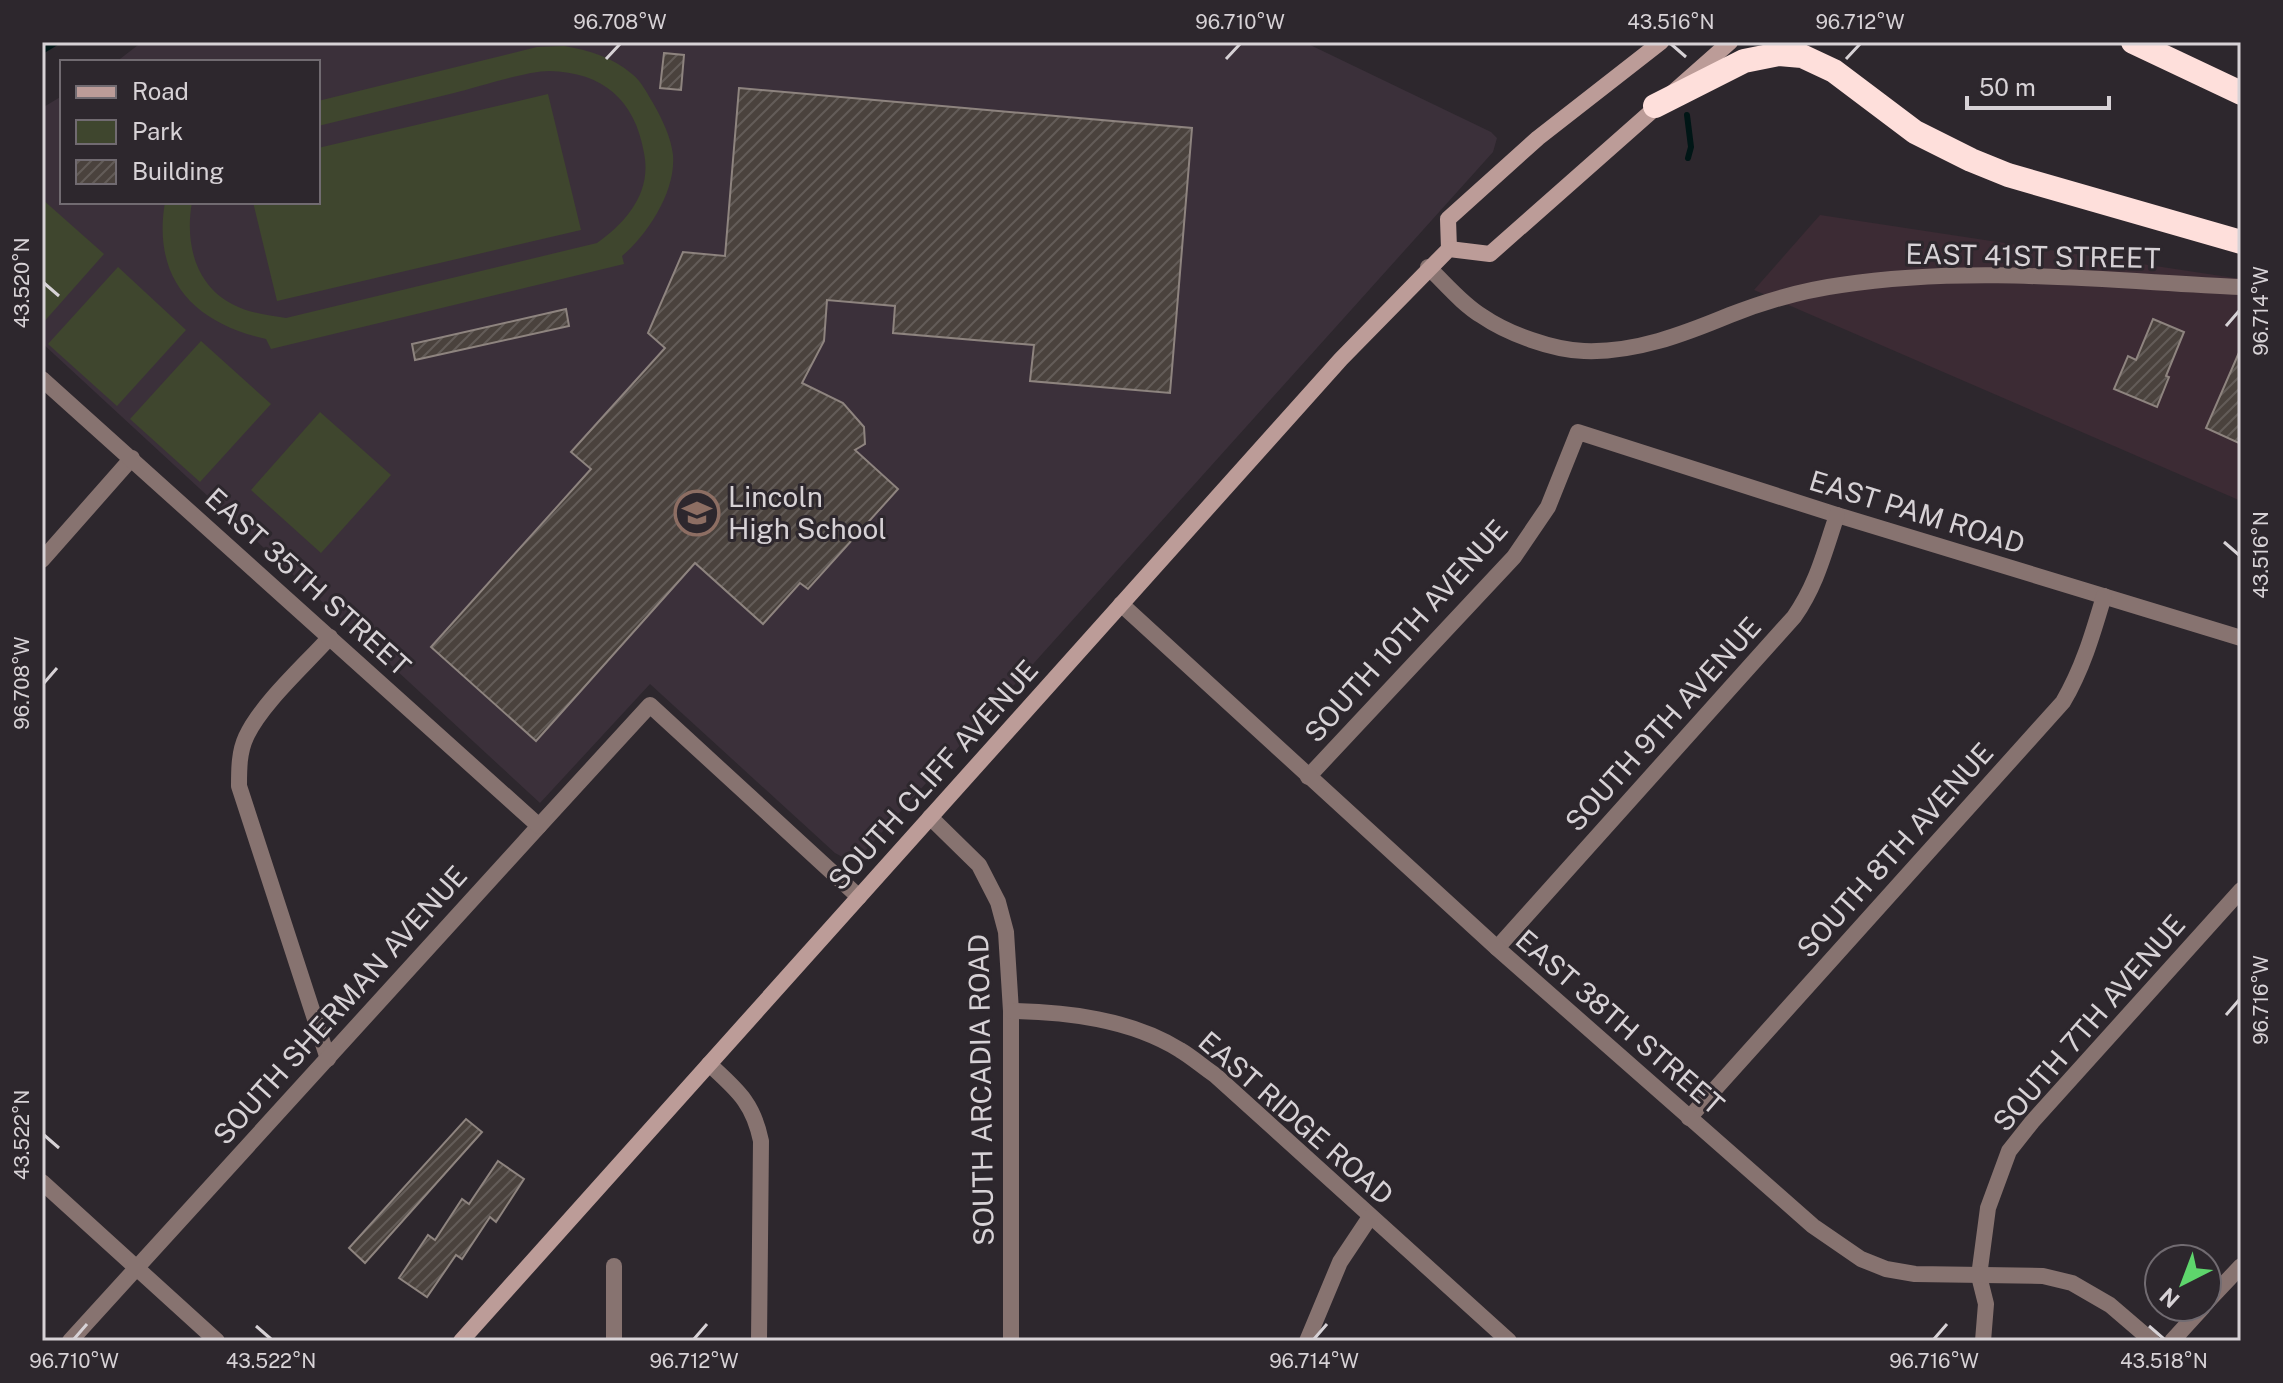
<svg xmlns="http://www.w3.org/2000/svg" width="2283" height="1383" viewBox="0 0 2283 1383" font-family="'Public Sans',sans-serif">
<defs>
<pattern id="building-hatch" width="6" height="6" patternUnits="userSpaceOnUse" patternTransform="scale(2)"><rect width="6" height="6" fill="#4a423d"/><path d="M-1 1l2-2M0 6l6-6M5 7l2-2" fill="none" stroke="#635c58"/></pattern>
</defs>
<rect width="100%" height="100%" fill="#2d272d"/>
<polygon fill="#3c2b34" points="1820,215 2241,279 2241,501 1754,290"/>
<polygon fill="#3b303a" points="142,42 1304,42 1491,132 1497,138 1493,152 866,850 852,859 846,859 835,853 650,684 540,803 42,343 42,108 62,96 62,202 318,202 318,62 116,62"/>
<g fill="#3f462e">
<path d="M 564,46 C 589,50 612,57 632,74 C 641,81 647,93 653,103 C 662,119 671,137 673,155 C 676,191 648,234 622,256 L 624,264 L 271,349 L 266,339 C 193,323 152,278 165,202 L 192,202 C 185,241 194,284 232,304 C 248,313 268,315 286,318 L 597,243 C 627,222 652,192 644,153 C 635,100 603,72 549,71 C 527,71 478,87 454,93 C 409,104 363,115 318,126 L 318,101 L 537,47 Z"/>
<polygon points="548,94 581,230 277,301 253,202 318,202 318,148"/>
<polygon points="42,199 104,254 42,324"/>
<polygon points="118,267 186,330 117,406 48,344"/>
<polygon points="201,341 271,404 200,482 130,419"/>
<polygon points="320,412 391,475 321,553 251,490"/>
</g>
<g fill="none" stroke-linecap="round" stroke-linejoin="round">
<g stroke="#001616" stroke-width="6">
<polyline points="42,51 57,42"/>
<polyline points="1687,115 1691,147 1688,158"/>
</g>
</g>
<g fill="url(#building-hatch)" stroke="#8e847f" stroke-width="2">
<polygon points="664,53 684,55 681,90 660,88"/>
<polygon points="739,88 1192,128 1170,393 1030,381 1034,345 893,333 895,306 827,300 824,341 802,383 843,403 864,427 865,444 855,450 898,489 808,589 800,583 763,624 695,563 536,741 431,647 591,469 571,452 665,348 648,333 683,252 725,256"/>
<polygon points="566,309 569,326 415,360 412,344"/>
<polygon points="2153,319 2184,332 2166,376 2169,377 2157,407 2114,389 2128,356 2136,360"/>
<polygon points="2241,348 2241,444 2206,428"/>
<polygon points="466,1119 482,1132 365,1263 349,1248"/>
<polygon points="498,1161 524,1179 496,1222 490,1217 462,1259 456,1255 427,1297 399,1278 428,1235 435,1240 462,1199 469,1204"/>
</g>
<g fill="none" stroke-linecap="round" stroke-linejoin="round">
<g stroke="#877370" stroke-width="16">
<polyline points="42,560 132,458"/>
<polyline points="1308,777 1514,557 1548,507 1578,432 1837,515 2241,638"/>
<polyline points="930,817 979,865 998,902 1006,932 1011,1011 1011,1341"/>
<path d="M 1497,948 L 1794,617 C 1817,584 1824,553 1837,515"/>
<path d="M 1011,1011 C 1067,1012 1130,1019 1180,1050 C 1192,1057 1203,1067 1215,1075 L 1509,1341"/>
<path d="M 328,1059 L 239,786 C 239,769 239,752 246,737 C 261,704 305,665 330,637"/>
<path d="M 709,1064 C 737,1090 753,1102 761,1141 L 759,1341"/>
<path d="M 1689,1118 L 2063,702 C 2083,668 2093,633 2104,596"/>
<polyline points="614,1266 614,1341"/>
<polyline points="2207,1302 2241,1266"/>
<polyline points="70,1341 539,826"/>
<polyline points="1307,1341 1340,1262 1370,1217"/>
<polyline points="1983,1341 1986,1304 1979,1276 1988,1208 2009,1151 2032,1122 2241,890"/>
<polyline points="2172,1341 2203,1307"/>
</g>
<g stroke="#877370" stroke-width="16">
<path d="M 1428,267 C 1445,283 1462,304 1482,316 C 1508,334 1553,350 1584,351 C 1635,353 1684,334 1730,315 C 1766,301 1804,290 1841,285 C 1973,265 2108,281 2241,287"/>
<polyline points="42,379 539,826 650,705 859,897"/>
<polyline points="1121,604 1497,948 1813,1226 1861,1259 1886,1269 1915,1274 2043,1276 2072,1283 2110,1305 2152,1341"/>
<polyline points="42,1182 217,1341"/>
</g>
<g stroke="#bc9c98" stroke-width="16">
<polyline points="1449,249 1448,219 1538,138 1661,42"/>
<polyline points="461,1341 1341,359 1449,249 1490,254 1730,42"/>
</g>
<g stroke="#fedfdb" stroke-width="24">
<polyline points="2133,42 2241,93"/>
<polyline points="1655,106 1744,61 1779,54 1802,56 1834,71 1915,132 1971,160 2008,175 2241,242"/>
</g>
</g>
<path fill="none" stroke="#d7d2d6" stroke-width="3" d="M 1671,44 L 1686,57M 606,59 L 620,44M 1226,59 L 1240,44M 1846,59 L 1860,44M 44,283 L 59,296M 2226,326 L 2239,311M 2224,542 L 2239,555M 44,683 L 57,668M 2226,1015 L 2239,1000M 44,1135 L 59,1148M 256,1326 L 271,1339M 2149,1326 L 2164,1339M 74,1339 L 87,1324M 694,1339 L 707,1324M 1314,1339 L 1327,1324M 1934,1339 L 1947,1324"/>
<defs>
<g id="school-ring" transform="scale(2.3)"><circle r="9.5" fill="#2d272d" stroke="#8d6e63" stroke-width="1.5"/><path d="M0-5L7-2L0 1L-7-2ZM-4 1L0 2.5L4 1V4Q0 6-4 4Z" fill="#8d6e63"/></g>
</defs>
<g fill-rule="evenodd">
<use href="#school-ring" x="697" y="513"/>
</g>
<g text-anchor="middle" stroke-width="6" stroke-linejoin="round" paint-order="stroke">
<g font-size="28" fill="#d7d2d6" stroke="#2d272d">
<text transform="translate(2033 256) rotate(1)" y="10">EAST 41ST STREET</text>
<text transform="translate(1917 512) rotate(17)" y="10">EAST PAM ROAD</text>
<text transform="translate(308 582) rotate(42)" y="10">EAST 35TH STREET</text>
<text transform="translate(1406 631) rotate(-48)" y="10">SOUTH 10TH AVENUE</text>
<text transform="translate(1663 724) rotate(-48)" y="10">SOUTH 9TH AVENUE</text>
<text transform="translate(933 775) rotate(-48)" y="10">SOUTH CLIFF AVENUE</text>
<text transform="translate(1895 850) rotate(-48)" y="10">SOUTH 8TH AVENUE</text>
<text transform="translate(340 1005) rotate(-48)" y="10">SOUTH SHERMAN AVENUE</text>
<text transform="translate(1620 1022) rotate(41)" y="10">EAST 38TH STREET</text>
<text transform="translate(2089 1023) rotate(-49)" y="10">SOUTH 7TH AVENUE</text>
<text transform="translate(981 1090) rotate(-91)" y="10">SOUTH ARCADIA ROAD</text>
<text transform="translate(1296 1118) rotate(41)" y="10">EAST RIDGE ROAD</text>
</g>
<g font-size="28" fill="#d7d2d6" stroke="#2d272d" text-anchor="start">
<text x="728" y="507">Lincoln<tspan x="728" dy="32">High School</tspan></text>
</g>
</g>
<rect width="2283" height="1383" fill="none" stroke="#2d272d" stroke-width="88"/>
<rect x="60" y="60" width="260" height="144" fill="#2d272d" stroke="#716b71" stroke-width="2"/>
<rect x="76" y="86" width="40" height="12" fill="#bc9c98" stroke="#716b71" stroke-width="2"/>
<text x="132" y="100" font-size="24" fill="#d7d2d6">Road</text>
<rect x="76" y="120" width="40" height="24" fill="#3f462e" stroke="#716b71" stroke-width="2"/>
<text x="132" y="140" font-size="24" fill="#d7d2d6">Park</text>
<rect x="76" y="160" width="40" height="24" fill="url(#building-hatch)" stroke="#716b71" stroke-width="2"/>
<text x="132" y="180" font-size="24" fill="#d7d2d6">Building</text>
<g transform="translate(2183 1283) rotate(222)"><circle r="38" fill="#2d272d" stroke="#716b71" stroke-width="2"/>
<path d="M0-6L14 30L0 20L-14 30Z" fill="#5ed56c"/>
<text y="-12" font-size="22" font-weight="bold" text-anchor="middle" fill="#d7d2d6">N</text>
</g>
<path d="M1967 96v12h142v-12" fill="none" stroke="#d7d2d6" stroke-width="4"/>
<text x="1979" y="96" font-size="24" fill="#d7d2d6" stroke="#2d272d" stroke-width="6" paint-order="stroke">50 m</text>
<rect x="44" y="44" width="2195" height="1295" fill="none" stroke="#d7d2d6" stroke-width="3"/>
<g font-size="20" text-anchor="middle" fill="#d7d2d6">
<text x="620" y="29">96.708°W</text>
<text x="1240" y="29">96.710°W</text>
<text x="1671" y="29">43.516°N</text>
<text x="1860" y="29">96.712°W</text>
<text transform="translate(22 283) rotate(-90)" y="7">43.520°N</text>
<text transform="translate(2261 311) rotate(-90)" y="7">96.714°W</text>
<text transform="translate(2261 555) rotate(-90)" y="7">43.516°N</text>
<text transform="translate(22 683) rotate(-90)" y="7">96.708°W</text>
<text transform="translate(2261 1000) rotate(-90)" y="7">96.716°W</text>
<text transform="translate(22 1135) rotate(-90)" y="7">43.522°N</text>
<text x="74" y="1368">96.710°W</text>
<text x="271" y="1368">43.522°N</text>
<text x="694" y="1368">96.712°W</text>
<text x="1314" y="1368">96.714°W</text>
<text x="1934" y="1368">96.716°W</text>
<text x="2164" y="1368">43.518°N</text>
</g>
</svg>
